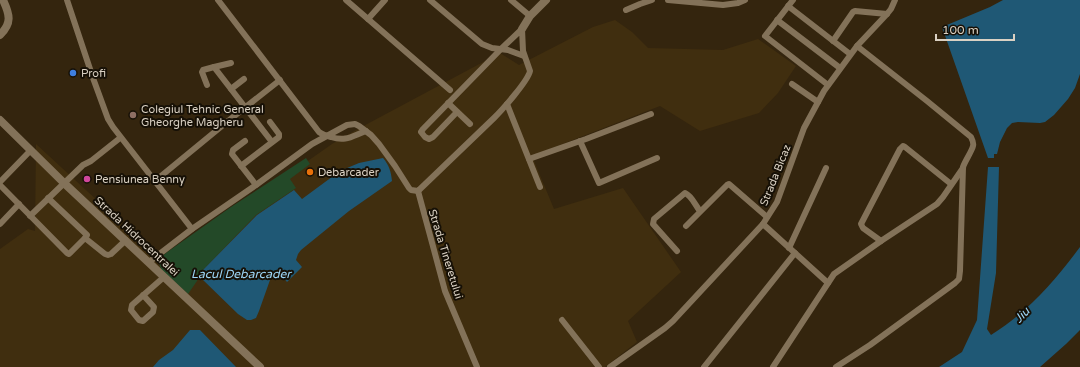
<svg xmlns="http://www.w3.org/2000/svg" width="1080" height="367" viewBox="0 0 1080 367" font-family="'Varela Round',sans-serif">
<rect width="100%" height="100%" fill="#34250e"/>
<polygon fill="#402e0f" points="615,20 632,32 648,48 723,50 758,39 796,66 778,93 759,113 700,131 660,106 532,156 554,209 623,188 681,272 628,321 637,342 605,367 0,367 0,249 28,229 35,231 36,144 164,262 332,144 356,130 500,53 519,65 593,27"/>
<path fill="#234928" d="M 306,158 L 310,164 L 290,179 L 296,188 L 256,215 L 201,272 L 197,281 L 188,294 L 162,270 C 157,263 160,258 166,253 L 231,207 Z"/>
<g fill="#1f5875">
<polygon points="1003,0 1080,0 1080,74 1075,88 1068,99 1054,115 1045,122 1040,123 1018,122 1012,123 1007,128 1000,142 997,154 994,154 994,158 988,158 942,27 990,7"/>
<path d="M 383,158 C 389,165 391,171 392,181 L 349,211 L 301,250 L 298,254 L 296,260 L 302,267 L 287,282 L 280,273 L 278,272 L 275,273 L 270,280 L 259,311 L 256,318 L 251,320 L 247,320 L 238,314 L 201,278 L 200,276 L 201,272 L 257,215 L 294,190 L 302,199 L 340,171 L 359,163 Z"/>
<path d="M 988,167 L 999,167 L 996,273 L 987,329 L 991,335 C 1029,311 1054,282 1080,247 L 1080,330 L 1066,344 L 1040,367 L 939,367 L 962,352 L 977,320 Z"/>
<polygon points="190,330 200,330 236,367 153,367 159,360 173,350"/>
</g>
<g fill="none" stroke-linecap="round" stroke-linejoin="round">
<g stroke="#837259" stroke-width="6">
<polyline points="67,0 93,78 108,119 113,127 192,229"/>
<path d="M 218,0 L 319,132 C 323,135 327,136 331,137 C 346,142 352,136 366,131"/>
<polyline points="346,0 450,90"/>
<polyline points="430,0 482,44 492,48 508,50 524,56"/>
<polyline points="511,0 530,16"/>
<polyline points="668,0 723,5 738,3 745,0"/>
<polyline points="793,0 765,36 828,85"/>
<polyline points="788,6 850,54"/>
<polyline points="626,10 640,4 652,0"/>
<polyline points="368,19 385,0"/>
<polyline points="777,20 840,68"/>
<polyline points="833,41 853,12 855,11 887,14"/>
<polyline points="214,67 231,63"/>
<polyline points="792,84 818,102"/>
<polyline points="207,85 202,72 203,70 214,67 272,142"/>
<polyline points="231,89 244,79"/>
<polyline points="448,103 470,124"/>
<polyline points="507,104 540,187"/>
<polyline points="245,141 233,150 232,154 256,185"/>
<polyline points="580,141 599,183 657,158"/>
<polyline points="529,159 586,139 651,114"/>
<polyline points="241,166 279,137 279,134 270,122"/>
<polyline points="155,181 228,121 280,80"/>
<polyline points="0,182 31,150"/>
<polyline points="0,185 67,253 69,254 85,238 87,235 48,198"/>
<polyline points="418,191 434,250 445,291 477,367"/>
<polyline points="30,216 83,165 91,161 120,138"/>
<polyline points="0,224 19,204"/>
<polyline points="763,224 828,283"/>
<polyline points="686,226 727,185 729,184 767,217"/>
<polyline points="85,238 105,254 108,255 111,254 126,240"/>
<polyline points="881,241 863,228 861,224 900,149 903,146 905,147 951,184"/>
<polyline points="789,248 826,168"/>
<path d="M 677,251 L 653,224 L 654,219 L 685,193 C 692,196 695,205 700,211"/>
<path d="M 149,262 L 192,229 L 256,185 L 312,144 L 347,125 L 355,124 L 359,126 L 371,135 L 379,144 L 395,166 L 409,188 L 411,190 L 418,191 L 494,118 C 502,110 528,81 530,71 L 523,51 L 522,29 L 501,49 L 423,129 L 421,132 L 425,137 L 429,139 L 433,137 L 457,112"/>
<polyline points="143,295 154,307 153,312 143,321 139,320 131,310 132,305 164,277"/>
<polyline points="562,320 599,367"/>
<polyline points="610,367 665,328 673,321 763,224 777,202 804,128 824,91 857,46 887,14 891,9 895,0"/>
<polyline points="704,367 795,253"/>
<polyline points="773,367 834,274 881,241 937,204 943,197 963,168"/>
<path d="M 836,367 L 870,345 L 955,283 L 959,279 L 960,271 L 963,167 C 965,161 972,151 973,146 C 974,143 972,139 971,137 L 927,101 L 857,46"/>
</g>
<g stroke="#837259" stroke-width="8">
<polyline points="522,29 530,16 546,0"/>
<path d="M 0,35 C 12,23 10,15 3,0"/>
<polyline points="0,120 64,183 260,367"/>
</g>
</g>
<circle fill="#3f7fe0" stroke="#161006" stroke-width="1.5" cx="73" cy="73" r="4"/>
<circle fill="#8d6e63" stroke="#161006" stroke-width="1.5" cx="133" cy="115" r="4"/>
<circle fill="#e8710a" stroke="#161006" stroke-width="1.5" cx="310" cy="172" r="4"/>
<circle fill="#d1479c" stroke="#161006" stroke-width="1.5" cx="87" cy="179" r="4"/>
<g text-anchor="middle" stroke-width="4" stroke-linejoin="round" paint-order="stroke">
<g font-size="11" fill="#dad1c3" stroke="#161006" text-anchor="start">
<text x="81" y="77">Profi</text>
<text x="141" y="113">Colegiul Tehnic General<tspan x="141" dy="13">Gheorghe Magheru</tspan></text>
<text x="318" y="176">Debarcader</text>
<text x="95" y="183">Pensiunea Benny</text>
</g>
<g font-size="11" fill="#dad1c3" stroke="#161006">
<text transform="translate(775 175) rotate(-68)" y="4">Strada Bicaz</text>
<text transform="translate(137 236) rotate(43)" y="4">Strada Hidrocentralei</text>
<text transform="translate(446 254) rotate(73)" y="4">Strada Tineretului</text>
</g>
<g font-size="12" font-style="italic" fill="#9dd6f7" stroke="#161006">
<text x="241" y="278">Lacul Debarcader</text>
<text transform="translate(1022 315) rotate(-46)" y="4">Jiu</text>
</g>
</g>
<path d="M936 34v6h78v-6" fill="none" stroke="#dad1c3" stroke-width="2"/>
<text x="942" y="34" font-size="12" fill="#dad1c3" stroke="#161006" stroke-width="3" paint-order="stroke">100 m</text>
</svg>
